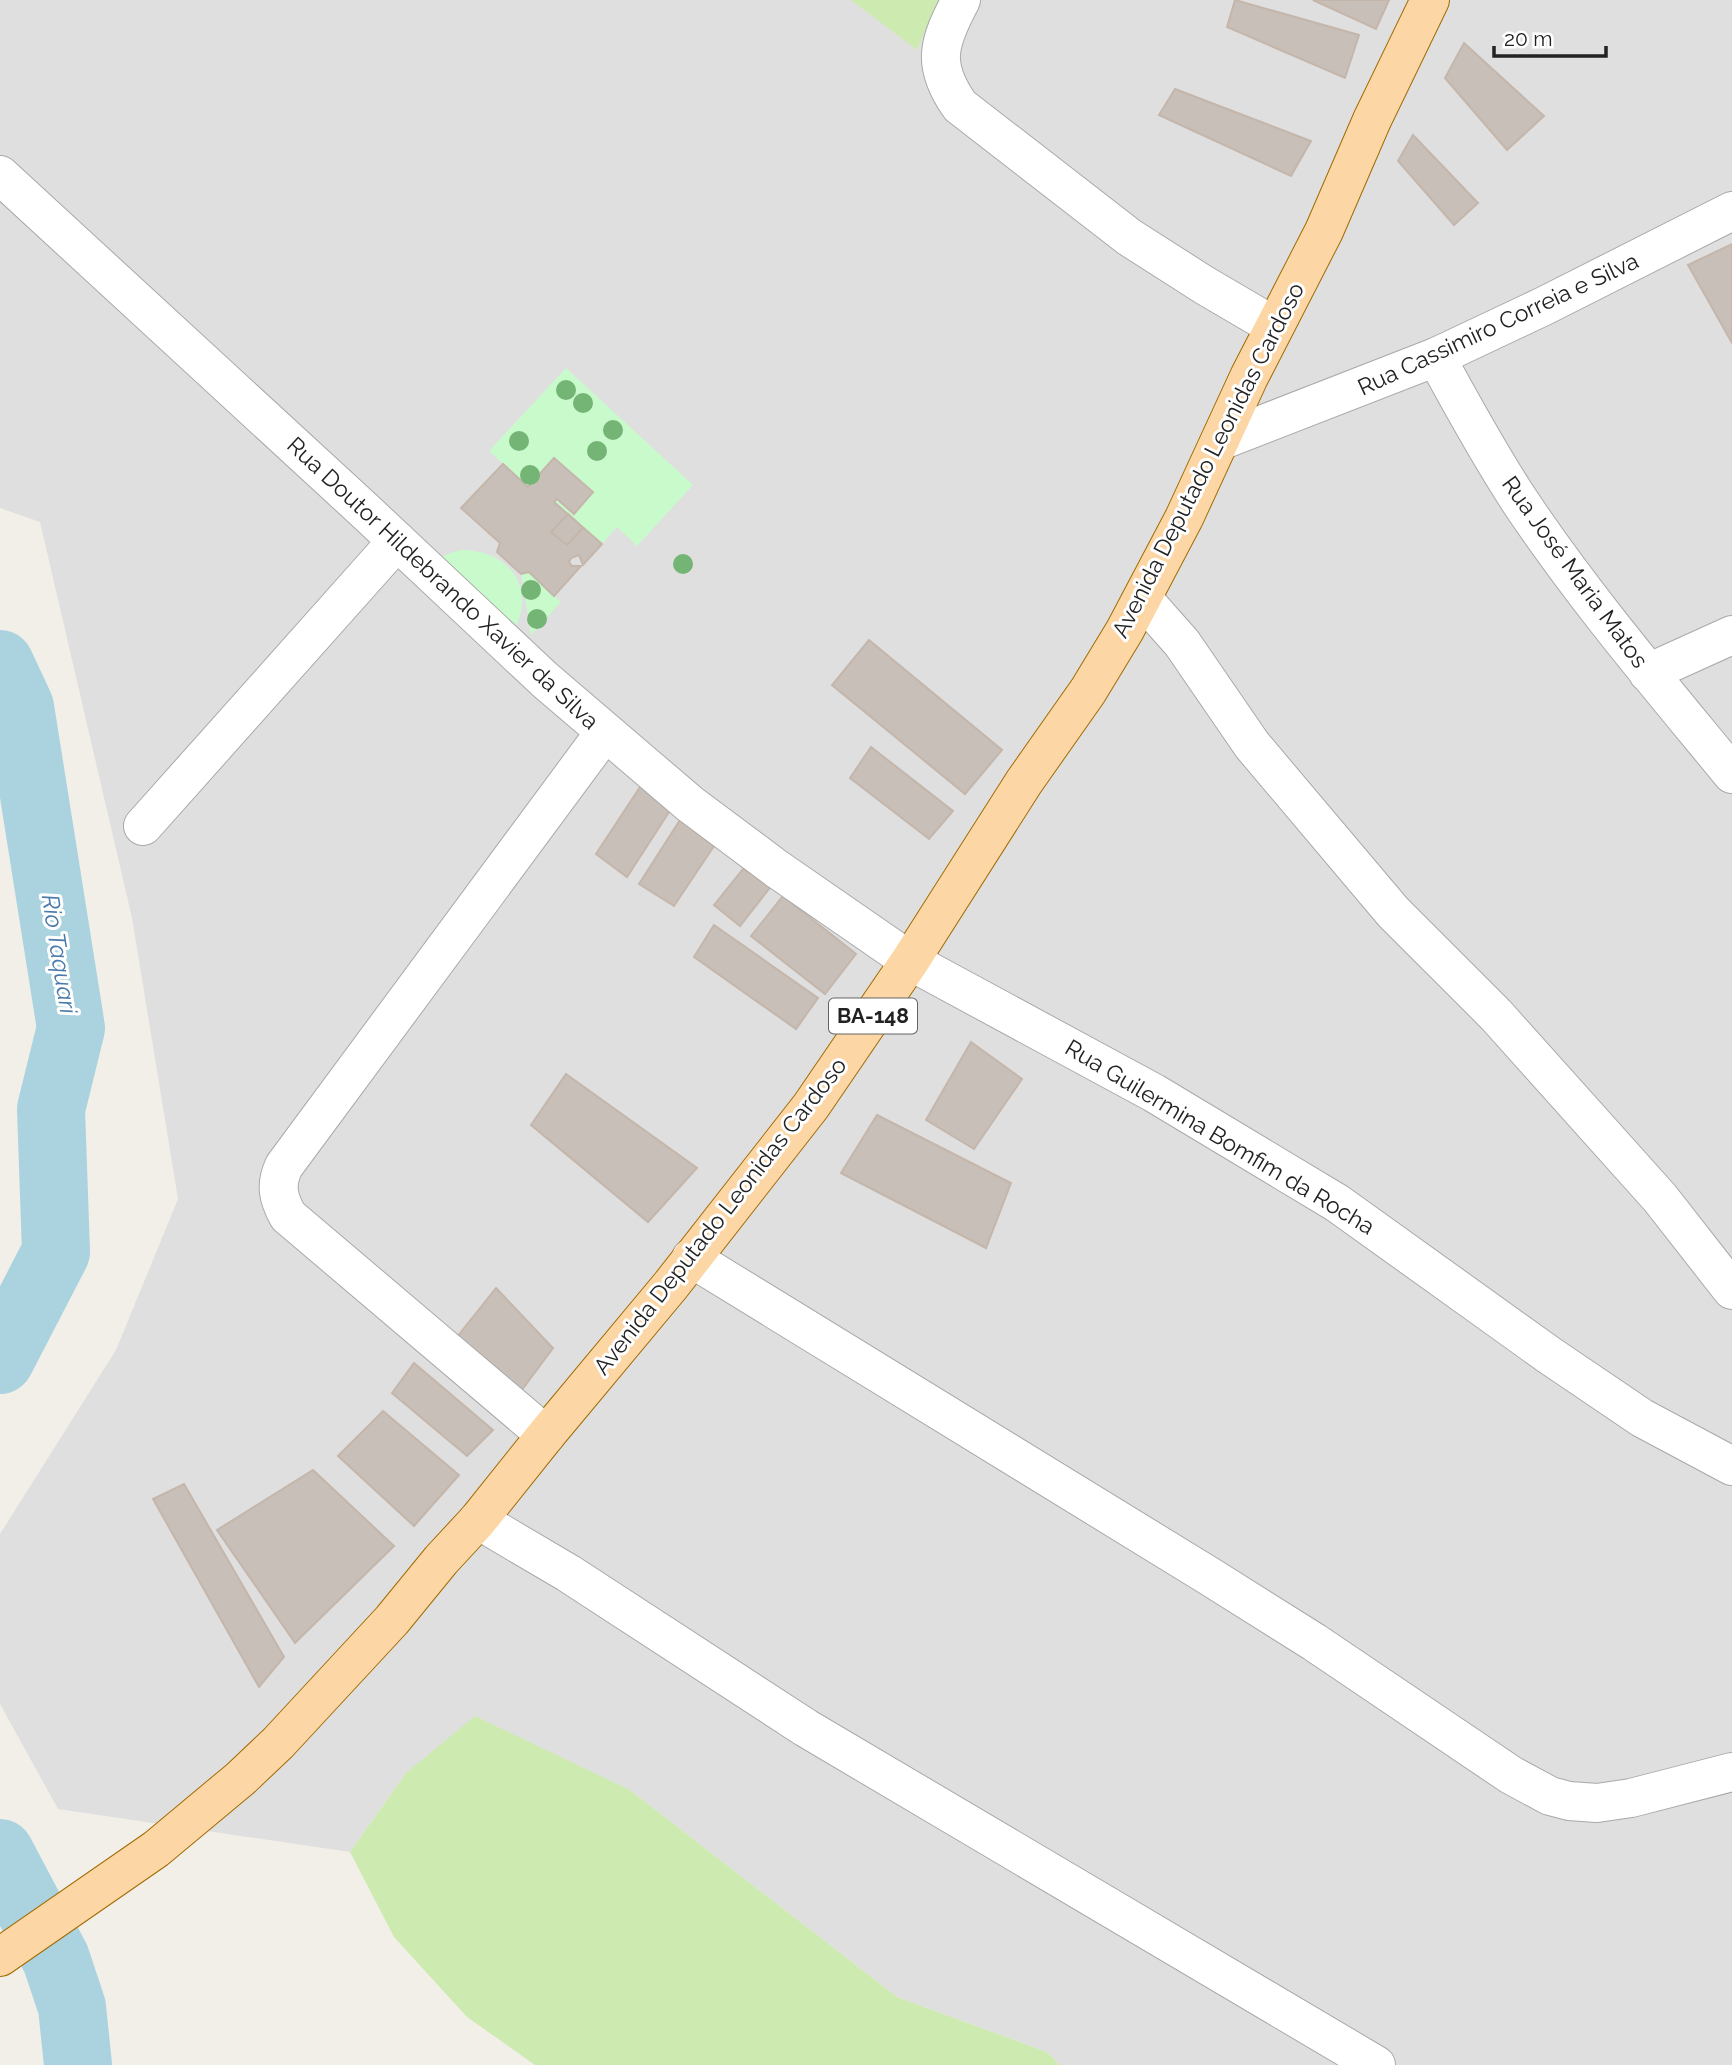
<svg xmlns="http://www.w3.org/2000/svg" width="1732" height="2065" viewBox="0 0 1732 2065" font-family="Raleway,sans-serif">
<rect width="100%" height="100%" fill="#f2efe9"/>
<polygon fill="#e0dfdf" points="0,0 1732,0 1732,2065 1060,2065 1047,2052 897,1997 630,1790 406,1773 350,1852 58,1809 0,1704 0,1534 116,1350 178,1199 132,918 40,522 0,508"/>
<g fill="#cdebb0">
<polygon points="851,0 938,0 917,50"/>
<polygon points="475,1716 630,1790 897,1997 1047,2052 1060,2065 535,2065 467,2017 394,1937 350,1852 406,1773"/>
</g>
<g fill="#c8facc">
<polygon points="566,368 693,485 637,546 617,527 602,544 554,502 557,499 574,513 593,492 555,459 528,487 489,451"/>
<path d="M 460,550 C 493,549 525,569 522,606 C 521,620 513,631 506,642 L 425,568 L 445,555 Z"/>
<polygon points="529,572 561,602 531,635 521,574"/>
</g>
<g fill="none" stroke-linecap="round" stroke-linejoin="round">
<g stroke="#aad3df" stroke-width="68">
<polyline points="0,664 20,707 71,1028 51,1109 56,1252 0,1360"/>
<polyline points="0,1853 56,1959 72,2007 78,2065"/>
</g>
</g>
<g fill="#c7bfb8" stroke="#c4b6ab" stroke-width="2">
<polygon points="1235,0 1359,35 1345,78 1227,27"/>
<polygon points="1313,0 1389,0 1376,29"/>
<polygon points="1464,43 1544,116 1507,150 1445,78"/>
<polygon points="1175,89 1311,141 1291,176 1159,115"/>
<polygon points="1413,135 1478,203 1454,225 1398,161"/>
<polygon points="1732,244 1732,343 1688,265"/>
<polygon points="554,458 593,492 574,514 557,499 554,502 602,544 583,565 579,555 571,558 569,562 572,566 581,566 554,596 529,572 521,574 497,552 500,543 461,508 503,464 528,487"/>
<polygon points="568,514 583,528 567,545 551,532"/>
<polygon points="869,640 1002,750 965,794 832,685"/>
<polygon points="871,747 953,811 929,839 850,778"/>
<polygon points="642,784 671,809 627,877 596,854"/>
<polygon points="682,817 718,840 674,906 639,884"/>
<polygon points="743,869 772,885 740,926 714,905"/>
<polygon points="783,896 856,954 825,994 751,936"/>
<polygon points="714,925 818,998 796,1029 694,957"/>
<polygon points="971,1042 1022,1079 974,1149 926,1120"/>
<polygon points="566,1074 697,1168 648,1222 531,1125"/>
<polygon points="877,1115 1011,1183 986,1248 841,1173"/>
<polygon points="496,1288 553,1348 521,1391 457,1337"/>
<polygon points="414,1363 493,1430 467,1456 392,1393"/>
<polygon points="383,1411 459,1475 414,1526 338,1456"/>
<polygon points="313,1470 394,1546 295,1643 217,1530"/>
<polygon points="184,1484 284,1657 259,1687 153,1499"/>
</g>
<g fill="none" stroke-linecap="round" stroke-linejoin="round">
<g stroke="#a9a9a9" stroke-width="40">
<g id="street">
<path d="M 961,0 C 938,43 931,65 960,106 L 1129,237 L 1204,285 L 1274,326"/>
<polyline points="0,175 364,510 545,680 690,804 777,869 910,961 1154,1093 1337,1203 1549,1355 1642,1418 1732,1466"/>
<path d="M 1436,357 C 1462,405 1489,454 1519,500 C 1583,596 1659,685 1732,774"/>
<polyline points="1220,441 1436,357 1544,306 1732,211"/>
<polyline points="1143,599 1182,643 1252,745 1393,912 1496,1015 1660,1198 1732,1290"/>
<polyline points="1648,673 1732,635"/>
<polyline points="143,826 397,541"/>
<polyline points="691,1258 1209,1576 1314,1642 1511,1775 1550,1796 1569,1801 1597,1803 1631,1798 1732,1772"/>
<path d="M 546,1435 L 288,1216 C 278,1198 275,1185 284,1166 L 605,732"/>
<polyline points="478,1520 568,1573 806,1728 1376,2065"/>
</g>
</g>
<g stroke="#a06b00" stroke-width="40">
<polyline id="primary" points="0,1957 156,1849 240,1779 278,1743 392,1620 441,1560 478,1520 546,1435 671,1285 811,1106 910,961 1024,782 1088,691 1125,630 1184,518 1249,377 1324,231 1372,120 1430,0"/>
</g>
<use href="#street" stroke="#fff" stroke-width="38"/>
<use href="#primary" stroke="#fcd6a4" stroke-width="38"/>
</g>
<g fill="#74b475">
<circle cx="566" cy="390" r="10"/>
<circle cx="583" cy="403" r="10"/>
<circle cx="613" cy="430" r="10"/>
<circle cx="519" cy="441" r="10"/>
<circle cx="597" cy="451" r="10"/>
<circle cx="530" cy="475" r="10"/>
<circle cx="683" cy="564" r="10"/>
<circle cx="531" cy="590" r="10"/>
<circle cx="537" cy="619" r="10"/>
</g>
<g text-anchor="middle" stroke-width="6" stroke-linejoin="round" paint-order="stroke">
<rect fill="#fff" stroke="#646464" stroke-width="2" x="829" y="998.5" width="88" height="35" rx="5"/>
<g font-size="21" font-weight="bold" fill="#222">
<text x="873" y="1023">BA-148</text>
</g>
<g font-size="23" fill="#222" stroke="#fff">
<text transform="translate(1498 324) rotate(-25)" y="8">Rua Cassimiro Correia e Silva</text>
<text transform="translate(1208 460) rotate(-63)" y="8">Avenida Deputado Leonidas Cardoso</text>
<text transform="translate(1575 572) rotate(54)" y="8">Rua José Maria Matos</text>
<text transform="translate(443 583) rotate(43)" y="8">Rua Doutor Hildebrando Xavier da Silva</text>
<text transform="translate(1220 1137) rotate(31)" y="8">Rua Guilermina Bomfim da Rocha</text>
<text transform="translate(720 1216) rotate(-52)" y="8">Avenida Deputado Leonidas Cardoso</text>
</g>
<g font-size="24" font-style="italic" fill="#4a7aab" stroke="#fff">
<text transform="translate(59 954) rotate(81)" y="8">Rio Taquari</text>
</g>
</g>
<path d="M1494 46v10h112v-10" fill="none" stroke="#222222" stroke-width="3.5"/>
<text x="1504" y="46" font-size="21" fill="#222222" stroke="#ffffff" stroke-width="5" paint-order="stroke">20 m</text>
</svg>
